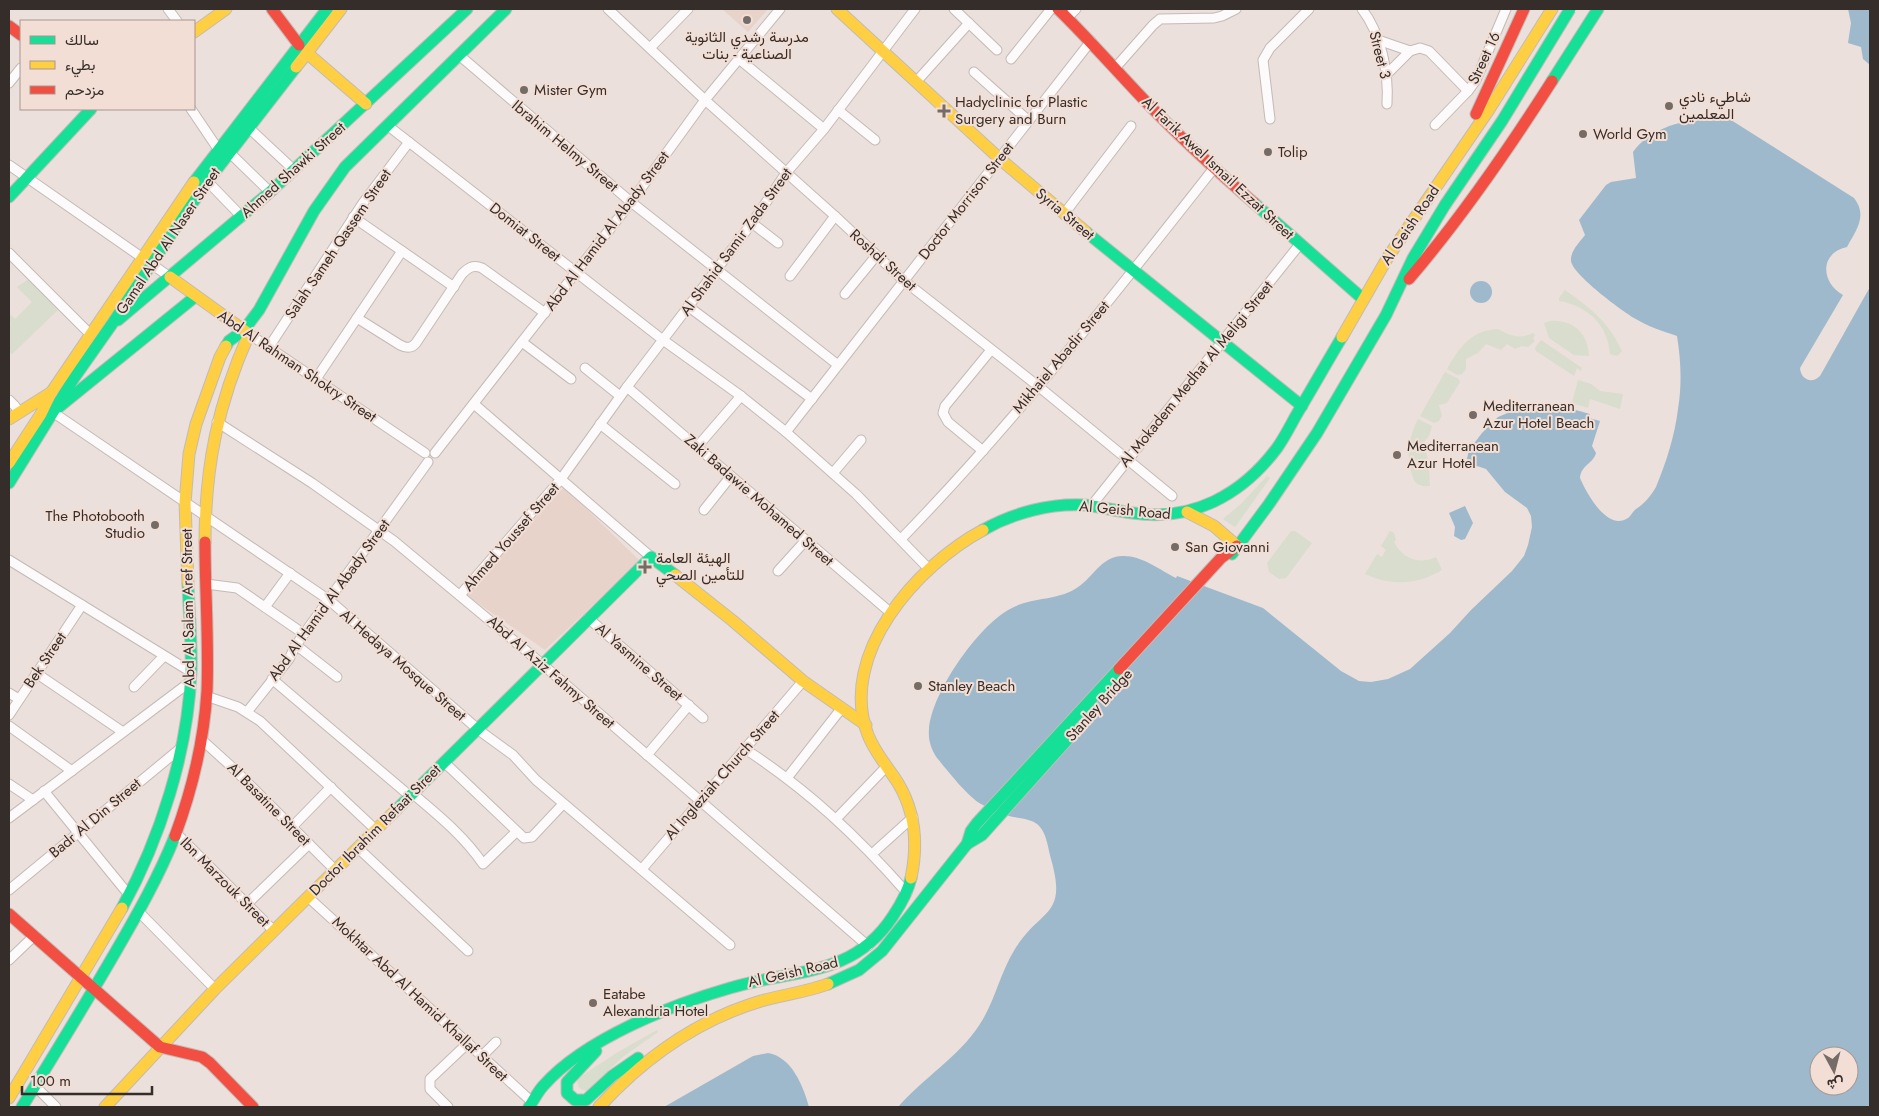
<svg xmlns="http://www.w3.org/2000/svg" width="1879" height="1116" viewBox="0 0 1879 1116" font-family="Jost,Vazirmatn,sans-serif">
<rect width="100%" height="100%" fill="#ebe0db"/>
<g fill="#e7d3c9">
<polygon points="722,9 768,9 748,32"/>
<polygon points="564,487 640,561 545,650 465,594"/>
</g>
<g fill="#d8ddce">
<polygon points="29,279 58,310 12,354 9,352 9,326 11,324 9,322 9,314 15,319 32,302 17,287"/>
<path d="M 1565,290 C 1591,309 1608,321 1622,351 L 1617,356 L 1610,354 C 1608,325 1588,306 1559,301 L 1559,298 Z"/>
<path d="M 1550,321 C 1572,319 1588,333 1589,356 L 1574,355 L 1549,338 L 1544,323 Z"/>
<path d="M 1498,329 C 1509,335 1519,340 1533,333 L 1535,335 L 1533,339 L 1535,341 L 1528,347 L 1522,346 L 1515,349 L 1507,344 L 1501,350 L 1486,344 L 1478,353 L 1466,359 L 1466,369 L 1462,374 L 1457,375 L 1447,369 C 1459,348 1471,330 1498,329 Z"/>
<polygon points="1541,340 1582,368 1581,371 1577,368 1574,376 1536,351 1535,348"/>
<polygon points="1445,372 1459,379 1460,382 1447,403 1439,405 1442,416 1439,421 1434,423 1420,416"/>
<polygon points="1578,380 1591,384 1600,391 1623,394 1620,409 1590,399 1588,408 1572,403"/>
<path d="M 1418,419 L 1432,426 L 1429,436 L 1422,444 C 1430,456 1429,472 1430,486 C 1423,487 1420,486 1415,482 C 1405,460 1408,439 1418,419 Z"/>
<polygon points="1267,476 1270,478 1235,527 1223,519 1242,503"/>
<polygon points="1291,531 1295,531 1312,543 1286,578 1279,579 1269,572 1267,563"/>
<path d="M 1390,531 L 1394,533 L 1396,540 L 1394,542 C 1402,559 1420,565 1436,557 L 1442,570 C 1417,585 1391,586 1365,574 L 1377,554 L 1382,557 L 1386,550 L 1381,546 Z"/>
<polygon points="657,1030 658,1032 624,1056 586,1091 579,1088 577,1081 580,1077 618,1052"/>
</g>
<g fill="#9eb9cb" fill-rule="evenodd">
<polygon points="1848,9 1870,9 1870,65 1863,59 1861,47 1848,43 1851,23"/>
<path d="M 1705,119 L 1731,120 L 1854,198 C 1868,216 1856,230 1847,247 C 1819,253 1821,283 1843,295 L 1800,368 C 1801,380 1812,384 1820,376 L 1870,287 L 1870,1107 L 898,1107 C 923,1078 959,1057 980,1024 C 995,1001 1000,973 1015,949 C 1040,908 1068,918 1051,859 C 1048,849 1047,835 1040,827 C 1033,818 1019,819 1009,816 C 999,813 990,809 981,804 C 967,796 948,771 937,758 C 931,749 928,740 929,729 C 932,692 978,626 1010,609 C 1031,597 1055,601 1075,589 C 1093,579 1101,555 1124,556 C 1142,556 1160,570 1176,578 L 1177,576 L 1263,608 L 1341,671 L 1359,681 L 1371,682 L 1388,679 L 1410,669 L 1450,633 L 1471,610 L 1512,571 L 1524,556 L 1528,545 L 1532,527 L 1531,516 L 1527,508 L 1505,492 L 1486,469 L 1477,466 L 1468,467 L 1466,463 L 1469,450 L 1482,433 L 1498,417 L 1510,412 L 1541,407 L 1565,407 L 1590,414 L 1589,418 L 1600,421 L 1592,446 L 1596,453 C 1593,464 1581,465 1580,478 C 1586,492 1607,532 1628,518 C 1631,516 1632,512 1636,509 C 1644,504 1651,496 1656,487 C 1666,463 1675,435 1678,409 C 1682,385 1681,361 1677,336 C 1662,331 1647,326 1634,318 C 1621,310 1573,275 1571,261 C 1570,251 1580,242 1585,235 L 1579,220 L 1606,185 L 1611,182 L 1636,178 L 1633,152 C 1650,129 1678,121 1705,119 ZM 1819,1056 L 1849,1056 L 1849,1086 L 1819,1086 Z"/>
<circle cx="1481" cy="292" r="11"/>
<polygon points="1465,506 1473,523 1465,539 1461,540 1454,536 1455,527 1449,513"/>
<path d="M 768,1053 C 792,1057 803,1086 809,1107 L 664,1107 L 753,1056 Z"/>
</g>
<g fill="none" stroke-linecap="round" stroke-linejoin="round">
<g stroke="#c3bbb7" stroke-width="11">
<g id="street">
<polyline points="168,9 177,21"/>
<polyline points="608,9 705,100 835,216 903,280 1038,386 1172,496"/>
<polyline points="954,9 997,50"/>
<path d="M 1362,9 C 1381,34 1389,72 1387,104"/>
<polyline points="1067,18 1076,9"/>
<polyline points="1378,40 1410,51 1420,48 1429,51 1468,91"/>
<polyline points="650,48 688,9"/>
<polyline points="459,55 631,202 838,365"/>
<polyline points="739,59 824,129"/>
<polyline points="1011,59 1051,9"/>
<polyline points="1116,67 1153,25 1160,19 1214,18 1222,16 1236,9"/>
<polyline points="974,72 1029,121"/>
<polyline points="1386,75 1410,51"/>
<polyline points="916,82 969,23"/>
<polyline points="9,83 21,68"/>
<polyline points="191,109 218,149"/>
<polyline points="838,110 875,140"/>
<polyline points="1270,119 1263,60 1270,48 1309,9"/>
<polyline points="387,125 663,340 741,396 786,432 856,494 928,568"/>
<polyline points="1435,125 1468,91 1476,80 1506,9"/>
<polyline points="249,128 294,170"/>
<polyline points="230,153 270,192"/>
<polyline points="9,165 170,277"/>
<polyline points="208,182 242,217"/>
<polyline points="1064,214 1131,126"/>
<polyline points="353,217 454,287"/>
<polyline points="752,223 778,243"/>
<polyline points="9,253 91,335"/>
<polyline points="790,276 835,216"/>
<polyline points="845,294 876,256"/>
<polyline points="689,307 812,399"/>
<path d="M 357,318 L 400,345 C 406,348 411,349 416,343 L 462,274 C 468,268 473,264 482,268 L 545,313"/>
<polyline points="249,334 425,453"/>
<polyline points="522,342 571,379"/>
<polyline points="269,347 363,203 409,142"/>
<polyline points="585,368 620,396"/>
<polyline points="316,379 402,251"/>
<polyline points="627,387 891,613"/>
<polyline points="9,400 15,406 19,412"/>
<polyline points="474,404 651,557"/>
<polyline points="54,413 329,600 480,731 513,755 536,780 730,945"/>
<polyline points="217,422 312,483 394,541 542,664 868,946"/>
<polyline points="600,424 675,484"/>
<polyline points="786,432 1091,41"/>
<polyline points="697,447 741,396"/>
<polyline points="983,451 948,422 943,413 945,406 991,350"/>
<polyline points="435,453 631,202 705,100 780,9"/>
<polyline points="833,473 861,440"/>
<polyline points="1092,505 1300,244"/>
<polyline points="704,510 731,476"/>
<path d="M 901,539 C 1014,423 1114,295 1214,168"/>
<polyline points="9,560 191,672"/>
<polyline points="778,571 806,540"/>
<polyline points="206,584 237,588 304,634"/>
<polyline points="460,595 561,479 627,387 752,223 786,173 824,129 915,9"/>
<polyline points="265,607 290,573"/>
<polyline points="588,618 703,718"/>
<polyline points="296,645 337,677"/>
<polyline points="36,673 123,732"/>
<polyline points="272,679 410,796"/>
<polyline points="134,687 164,656"/>
<polyline points="9,693 19,699"/>
<polyline points="206,696 238,707 260,721 376,830"/>
<polyline points="247,712 289,659 296,645 428,462"/>
<polyline points="9,715 82,605"/>
<polyline points="9,726 72,771"/>
<polyline points="201,739 233,768 335,870"/>
<path d="M 745,749 C 808,790 857,836 907,893"/>
<polyline points="647,755 689,705"/>
<polyline points="444,762 524,838 532,837 563,804"/>
<polyline points="787,778 841,709"/>
<polyline points="9,784 33,800"/>
<polyline points="44,791 129,895"/>
<path d="M 412,793 C 438,815 464,836 483,864 L 516,832"/>
<polyline points="9,818 190,682"/>
<polyline points="837,818 887,766"/>
<polyline points="292,827 331,787"/>
<polyline points="176,833 274,931"/>
<polyline points="358,848 468,951"/>
<polyline points="872,854 913,817"/>
<polyline points="642,869 803,681"/>
<polyline points="9,890 182,747"/>
<polyline points="308,897 531,1101"/>
<polyline points="247,904 309,844"/>
<polyline points="139,912 215,989"/>
<polyline points="9,960 34,936"/>
<polyline points="482,1056 496,1042"/>
<polyline points="35,1086 56,1107"/>
<polyline points="448,1107 430,1089 430,1079 468,1043"/>
</g>
</g>
<g stroke="#c3bbb7" stroke-width="13">
<g id="fast">
<polyline points="1552,81 1598,9"/>
<polyline points="194,182 327,9"/>
<polyline points="9,197 91,109"/>
<polyline points="1254,203 1363,299"/>
<polyline points="1086,232 1302,406"/>
<polyline points="118,320 270,192 467,9"/>
<polyline points="226,346 229,341 244,330 259,310 314,211 345,167 506,9"/>
<polyline points="59,407 196,296"/>
<polyline points="9,483 74,378 112,324 181,219 217,169 296,67"/>
<path d="M 983,530 C 1013,513 1050,503 1085,505 C 1101,507 1117,511 1133,513 C 1192,522 1242,495 1277,448 C 1285,437 1291,424 1298,412 C 1313,387 1327,362 1342,337"/>
<polyline points="1232,554 1269,504 1317,433 1386,315 1413,258 1445,205"/>
<polyline points="396,810 651,557 675,575"/>
<polyline points="967,844 982,835 1076,730"/>
<path d="M 122,908 C 160,839 188,752 191,672 C 192,643 189,613 188,584"/>
<polyline points="828,984 859,970 882,951 967,844 971,831 977,823 1119,669"/>
<polyline points="596,1051 567,1082 567,1093 575,1100 586,1100 612,1076 638,1058"/>
<path d="M 22,1107 C 54,1055 86,1003 116,951 C 138,913 159,876 175,836"/>
<path d="M 529,1107 C 534,1100 538,1091 544,1085 C 585,1039 671,1005 730,988 C 792,969 853,978 893,916 C 901,904 908,892 911,878"/>
</g>
</g>
<g stroke="#c3bbb7" stroke-width="13">
<g id="slow">
<polyline points="837,9 1000,159 1086,232"/>
<polyline points="194,32 226,9"/>
<polyline points="307,53 366,104"/>
<polyline points="296,67 341,9"/>
<path d="M 170,277 L 249,334 C 218,403 205,467 205,542"/>
<polyline points="1342,337 1388,257 1488,111 1552,9"/>
<polyline points="9,419 52,392"/>
<polyline points="9,463 41,414 51,393 194,182"/>
<polyline points="1187,512 1214,526 1237,546"/>
<polyline points="675,575 733,621 803,681 866,725"/>
<polyline points="188,584 185,503 189,454 196,424 220,357 226,346"/>
<path d="M 911,878 C 918,845 916,813 898,783 C 888,767 875,753 868,735 C 837,654 918,565 983,530"/>
<polyline points="9,1098 122,908"/>
<polyline points="105,1107 215,989 396,810"/>
<path d="M 599,1107 C 644,1058 697,1020 761,1001 C 783,995 806,992 828,984"/>
</g>
</g>
<g stroke="#c3bbb7" stroke-width="13">
<g id="jam">
<polyline points="272,9 299,45"/>
<path d="M 1058,9 C 1090,40 1119,74 1150,106 C 1183,140 1218,172 1254,203"/>
<polyline points="9,26 21,35"/>
<polyline points="1476,114 1524,9"/>
<path d="M 1409,279 C 1462,217 1508,150 1552,81"/>
<polyline points="1119,669 1221,558 1237,546"/>
<path d="M 175,836 C 192,790 204,740 207,691 C 209,641 205,592 205,542"/>
<polyline points="9,914 160,1047 202,1057 210,1063 253,1107"/>
</g>
</g>
<use href="#street" stroke="#fcfafa" stroke-width="9"/>
<use href="#fast" stroke="#16e098" stroke-width="11"/>
<use href="#slow" stroke="#ffcf43" stroke-width="11"/>
<use href="#jam" stroke="#f24e42" stroke-width="11"/>
<g stroke="#c3bbb7" stroke-width="13" stroke-linecap="butt">
<polyline id="fast-bridge" points="1445,205 1502,121 1570,9"/>
</g>
<use href="#fast-bridge" stroke="#16e098" stroke-width="11"/>
</g>
<g fill="#756c68" stroke="#f2ded4" stroke-width="2">
<circle cx="747" cy="20" r="5"/>
<circle cx="524" cy="90" r="5"/>
<circle cx="1669" cy="106" r="5"/>
<path d="M941.5 103.5h5v5h5v5h-5v5h-5v-5h-5v-5h5z"/>
<circle cx="1583" cy="134" r="5"/>
<circle cx="1268" cy="152" r="5"/>
<circle cx="1473" cy="415" r="5"/>
<circle cx="1397" cy="455" r="5"/>
<circle cx="155" cy="525" r="5"/>
<circle cx="1175" cy="547" r="5"/>
<path d="M642.5 559.5h5v5h5v5h-5v5h-5v-5h-5v-5h5z"/>
<circle cx="918" cy="686" r="5"/>
<circle cx="593" cy="1003" r="5"/>
</g>
<g text-anchor="middle" stroke-width="4" stroke-linejoin="round" paint-order="stroke">
<g font-size="15" fill="#352d2a" stroke="#f2ded4" text-anchor="start">
<text x="747" y="42" text-anchor="middle">مدرسة رشدي الثانوية<tspan x="747" dy="17">الصناعية - بنات</tspan></text>
<text x="534" y="95">Mister Gym</text>
<text x="1679" y="102">شاطيء نادي<tspan x="1679" dy="17">المعلمين</tspan></text>
<text x="955" y="107">Hadyclinic for Plastic<tspan x="955" dy="17">Surgery and Burn</tspan></text>
<text x="1593" y="139">World Gym</text>
<text x="1278" y="157">Tolip</text>
<text x="1483" y="411">Mediterranean<tspan x="1483" dy="17">Azur Hotel Beach</tspan></text>
<text x="1407" y="451">Mediterranean<tspan x="1407" dy="17">Azur Hotel</tspan></text>
<text x="145" y="521" text-anchor="end">The Photobooth<tspan x="145" dy="17">Studio</tspan></text>
<text x="1185" y="552">San Giovanni</text>
<text x="656" y="563">الهيئة العامة<tspan x="656" dy="17">للتأمين الصحي</tspan></text>
<text x="928" y="691">Stanley Beach</text>
<text x="603" y="999">Eatabe<tspan x="603" dy="17">Alexandria Hotel</tspan></text>
</g>
<g font-size="15" fill="#352d2a" stroke="#f2ded4">
<text transform="translate(1380 55) rotate(76)" y="5">Street 3</text>
<text transform="translate(1484 58) rotate(-65)" y="5">Street 16</text>
<text transform="translate(565 146) rotate(40)" y="5">Ibrahim Helmy Street</text>
<text transform="translate(1218 168) rotate(43)" y="5">Al Farik Awel Ismail Ezzat Street</text>
<text transform="translate(293 170) rotate(-42)" y="5">Ahmed Shawki Street</text>
<text transform="translate(966 201) rotate(-52)" y="5">Doctor Morrison Street</text>
<text transform="translate(1065 214) rotate(40)" y="5">Syria Street</text>
<text transform="translate(1410 225) rotate(-56)" y="5">Al Geish Road</text>
<text transform="translate(607 231) rotate(-53)" y="5">Abd Al Hamid Al Abady Street</text>
<text transform="translate(525 232) rotate(38)" y="5">Domiat Street</text>
<text transform="translate(168 241) rotate(-56)" y="5">Gamal Abd Al Naser Street</text>
<text transform="translate(736 242) rotate(-54)" y="5">Al Shahid Samir Zada Street</text>
<text transform="translate(338 244) rotate(-56)" y="5">Salah Sameh Qassem Street</text>
<text transform="translate(883 260) rotate(42)" y="5">Roshdi Street</text>
<text transform="translate(1061 357) rotate(-50)" y="5">Mikhaiel Abadir Street</text>
<text transform="translate(297 366) rotate(34)" y="5">Abd Al Rahman Shokry Street</text>
<text transform="translate(1196 374) rotate(-51)" y="5">Al Mokadem Medhat Al Meligi Street</text>
<text transform="translate(759 500) rotate(41)" y="5">Zaki Badawie Mohamed Street</text>
<text transform="translate(1125 510) rotate(5)" y="5">Al Geish Road</text>
<text transform="translate(511 537) rotate(-49)" y="5">Ahmed Youssef Street</text>
<text transform="translate(329 600) rotate(-54)" y="5">Abd Al Hamid Al Abady Street</text>
<text transform="translate(188 608) rotate(-91)" y="5">Abd Al Salam Aref Street</text>
<text transform="translate(45 660) rotate(-56)" y="5">Bek Street</text>
<text transform="translate(639 662) rotate(41)" y="5">Al Yasmine Street</text>
<text transform="translate(403 665) rotate(41)" y="5">Al Hedaya Mosque Street</text>
<text transform="translate(551 672) rotate(41)" y="5">Abd Al Aziz Fahmy Street</text>
<text transform="translate(1099 705) rotate(-48)" y="5">Stanley Bridge</text>
<text transform="translate(722 775) rotate(-49)" y="5">Al Ingleziah Church Street</text>
<text transform="translate(269 804) rotate(45)" y="5">Al Basatine Street</text>
<text transform="translate(95 818) rotate(-40)" y="5">Badr Al Din Street</text>
<text transform="translate(375 830) rotate(-45)" y="5">Doctor Ibrahim Refaat Street</text>
<text transform="translate(225 882) rotate(45)" y="5">Ibn Marzouk Street</text>
<text transform="translate(793 972) rotate(-13)" y="5">Al Geish Road</text>
<text transform="translate(420 999) rotate(43)" y="5">Mokhtar Abd Al Hamid Khallaf Street</text>
</g>
</g>
<rect width="1879" height="1116" fill="none" stroke="#352d2a" stroke-width="20"/>
<rect x="20" y="20" width="175" height="90" fill="#f2ded4" stroke="#a69790"/>
<rect x="30" y="36" width="25" height="8" fill="#16e098" stroke="#a69790"/>
<text x="65" y="45" font-size="15" fill="#352d2a">سالك</text>
<rect x="30" y="61" width="25" height="8" fill="#ffcf43" stroke="#a69790"/>
<text x="65" y="70" font-size="15" fill="#352d2a">بطيء</text>
<rect x="30" y="86" width="25" height="8" fill="#f24e42" stroke="#a69790"/>
<text x="65" y="95" font-size="15" fill="#352d2a">مزدحم</text>
<g transform="translate(1834 1071) rotate(173)"><circle r="24" fill="#f2ded4" stroke="#a69790"/>
<path d="M0-4L9 19L0 12L-9 19Z" fill="#756c68"/>
<text y="-8" font-size="14" font-weight="bold" text-anchor="middle" fill="#352d2a">ش</text>
</g>
<path d="M22 1086v8h130v-8" fill="none" stroke="#352d2a" stroke-width="2.5"/>
<text x="30" y="1086" font-size="15" fill="#352d2a" stroke="#f2ded4" stroke-width="4" paint-order="stroke">100 m</text>
</svg>
